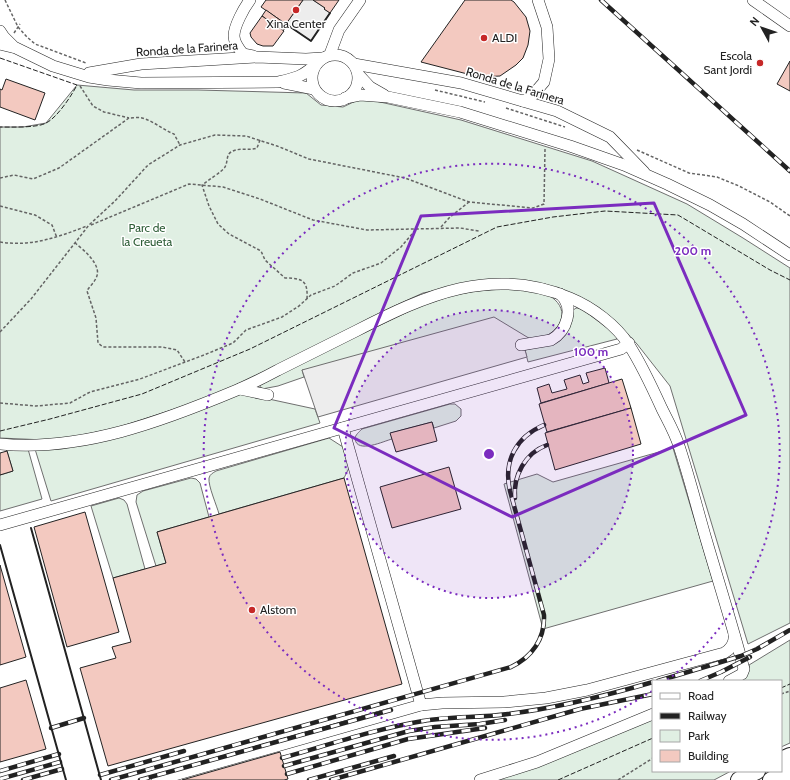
<svg xmlns="http://www.w3.org/2000/svg" width="790" height="780" viewBox="0 0 790 780" font-family="Cabin,sans-serif">
<rect width="100%" height="100%" fill="#fff"/>
<g fill="#e0efe3" stroke="#6f6f6f">
<polygon points="77,85 134,90 198,90 306,93 321,105 343,107 362,98 461,120 592,161 687,204 743,238 790,268 790,623 748,644 670,386 637,344 623,329 575,295 545,284 482,281 423,293 392,307 238,385 187,405 116,428 73,437 45,440 0,438 0,127 23,127 46,123"/>
<path d="M 516,288 C 525,289 536,289 544,293 C 568,303 568,326 544,337 L 302,370 L 304,377 L 278,386 L 262,389 L 259,385 L 262,382 L 420,306 L 454,295 L 476,291 Z"/>
<polygon points="576,308 581,308 616,335 617,339 528,362 525,350 549,344 572,311"/>
<polygon points="241,393 315,409 320,423 51,501 35,449 68,447"/>
<path d="M 450,404 L 455,404 L 461,409 L 461,416 L 456,421 L 434,428 L 432,422 L 391,433 L 392,439 C 384,441 357,454 355,439 C 355,435 359,432 362,429 Z"/>
<path d="M 329,438 L 343,447 L 349,468 L 344,478 L 219,514 C 217,506 208,486 209,478 C 210,474 213,473 216,471 Z"/>
<polygon points="6,448 28,449 42,499 0,511 0,475 13,471"/>
<polygon points="673,448 713,581 543,629 504,484 537,474 553,482"/>
<polygon points="191,478 196,479 200,483 209,517 157,532 166,563 156,566 136,502 137,495 143,491"/>
<polygon points="119,498 124,500 127,504 145,569 113,578 91,506"/>
<path d="M 790,640 L 790,743 L 781,747 L 781,681 L 738,681 C 745,677 750,674 749,665 Z"/>
<polygon points="653,718 653,771 731,771 714,780 495,780"/>
</g>
<g fill="#ededed" stroke="#6f6f6f">
<polygon points="303,0 313,0 325,8 324,9 330,13 311,41 286,24"/>
<polygon points="494,317 532,340 525,350 527,357 318,417 302,370"/>
</g>
<g fill="#f3c9c0" stroke="#222">
<polygon points="266,0 303,0 286,24 261,7"/>
<polygon points="313,0 339,0 330,13 324,9 325,8"/>
<polygon points="465,0 511,0 514,2 526,17 530,31 528,45 523,58 516,65 500,76 479,77 421,62"/>
<polygon points="266,10 287,25 283,31 262,16"/>
<polygon points="262,16 284,31 273,46 263,46 257,44 251,37 250,33"/>
<polygon points="790,61 790,91 777,84"/>
<polygon points="6,79 45,93 35,120 0,107 0,89 2,90"/>
<polygon points="605,368 609,383 541,403 537,388 549,384 552,393 567,389 564,380 580,375 583,384 589,382 586,373"/>
<polygon points="622,379 631,408 547,432 539,404"/>
<polygon points="631,408 641,444 555,470 545,433"/>
<polygon points="432,422 437,441 396,452 390,433"/>
<polygon points="7,451 13,471 0,475 0,453"/>
<polygon points="449,467 461,509 392,528 380,487"/>
<polygon points="344,478 402,684 108,766 80,668 116,658 112,647 131,642 113,578 166,563 157,532"/>
<polygon points="85,512 119,632 67,647 34,527"/>
<polygon points="0,565 26,657 0,665"/>
<polygon points="26,680 46,749 0,762 0,688"/>
<polygon points="280,752 288,779 284,780 182,780"/>
</g>
<g fill="none" stroke-linecap="round" stroke-linejoin="round">
<g stroke="#222" stroke-width="12">
<g id="minor">
<path d="M 250,0 C 244,8 234,26 234,36 C 234,42 239,49 243,54 L 253,56"/>
<polyline points="753,0 790,26"/>
<polyline points="0,31 4,37 14,47"/>
<path d="M 0,44 L 16,48 L 53,66 L 89,77 L 108,80 L 141,83 L 278,82 C 296,78 302,77 316,64"/>
<polyline points="330,54 339,30 360,0"/>
<circle cx="335" cy="78" r="23"/>
<polyline points="354,64 461,83 557,111 610,137 644,172"/>
<polyline points="89,73 141,64 257,57 306,59 322,58"/>
<polyline points="358,74 370,87 384,95"/>
<polyline points="284,83 314,89"/>
<polyline points="345,98 360,95 388,97 460,112 570,146 624,165 667,184 710,205 743,224 790,255"/>
<polyline points="523,101 531,97 544,82 549,59 547,27 538,0"/>
<path d="M 521,345 L 551,340 C 567,331 575,307 560,294"/>
<polyline points="240,389 268,395"/>
<path d="M 343,428 L 421,705 L 442,703 L 504,702 L 546,698 L 587,690 L 724,653 C 731,649 735,643 734,635"/>
<path d="M 0,444 C 81,452 163,421 237,390 C 251,384 265,377 278,370 C 304,357 330,344 356,331 C 426,295 492,265 570,298 C 592,307 616,325 629,345 C 642,365 652,387 662,409 C 668,421 675,433 679,446 C 689,476 697,508 706,539 C 718,580 731,621 742,662 L 744,669 L 742,674 L 729,681"/>
<polyline points="0,525 621,349 629,343"/>
<polyline points="157,780 421,705"/>
<polyline points="480,780 537,762 653,714"/>
</g>
</g>
<g stroke="#222" stroke-width="18">
<g id="highway">
<polyline points="781,760 790,756"/>
<polyline points="739,780 757,771"/>
<polyline points="771,780 790,772"/>
</g>
</g>
<g stroke="#646464" stroke-width="1.5" stroke-dasharray="3 2" stroke-linecap="butt">
<polyline points="5,0 18,27 27,37 35,44 86,63"/>
<polyline points="14,33 20,24"/>
<polyline points="80,86 93,106 104,112 129,118"/>
<polyline points="435,90 485,102"/>
<polyline points="506,108 565,127"/>
<path d="M 260,140 L 257,148 C 249,151 239,147 231,152 C 226,155 228,162 225,167 C 223,171 207,181 202,185 L 209,206 L 218,224 L 229,234 L 261,251 L 265,260 L 285,278 C 303,278 308,281 307,299"/>
<polyline points="637,150 689,173 717,177 739,186 770,202 790,216"/>
<path d="M 0,178 L 14,175 L 33,179 L 59,168 L 129,118 C 133,118 138,117 142,118 C 154,121 163,130 174,134 L 180,145"/>
<polyline points="0,206 35,215 52,225 57,238"/>
<polyline points="91,225 189,184 223,187 260,199 313,220 367,230 460,228 479,231"/>
<polyline points="441,227 450,217 469,202"/>
<path d="M 0,242 C 32,247 58,237 87,226"/>
<path d="M 75,243 C 84,250 103,266 96,278 C 94,283 89,287 87,291 L 96,318 L 98,343 L 103,347 L 162,347 L 177,350 L 185,362"/>
<polyline points="0,332 31,299 89,225 115,201 148,165 180,145 215,135 246,136 277,146 309,159 405,178 469,202 533,208 544,204 545,149"/>
<polyline points="0,403 36,406 70,403 90,392 140,379 204,355 233,343 246,330 282,317 299,306 311,295 335,286 353,273 381,263 401,247 417,228"/>
<polyline points="781,694 790,691"/>
<polyline points="618,780 653,758"/>
</g>
<use href="#minor" stroke="#fff" stroke-width="11"/>
<use href="#highway" stroke="#fff" stroke-width="16"/>
<g stroke="#222" stroke-width="4.5">
<g id="rail">
<polyline points="601,0 790,171"/>
<path d="M 515,498 C 513,476 525,453 547,445"/>
<polyline points="658,681 741,656 757,649 790,630"/>
<polyline points="700,681 721,672 750,657"/>
<polyline points="51,728 84,718"/>
<path d="M 282,758 C 328,745 375,729 423,721 C 451,716 479,718 508,714 C 557,708 605,696 653,682"/>
<polyline points="284,766 409,731 435,727 480,724 505,720"/>
<polyline points="0,771 59,754"/>
<polyline points="287,774 408,739 485,728"/>
<polyline points="100,775 184,751"/>
<polyline points="0,779 60,762"/>
<polyline points="23,780 62,769"/>
<path d="M 111,780 L 511,667 C 532,657 545,639 544,615 L 510,491 C 503,461 516,437 544,425"/>
<polyline points="140,780 391,710"/>
<polyline points="309,780 394,756"/>
<polyline points="331,780 580,709 653,694"/>
</g>
</g>
<use href="#rail" stroke="#fff" stroke-width="3" stroke-dasharray="9" stroke-linecap="butt"/>
<g stroke="#222" stroke-width="1" stroke-dasharray="5 2" stroke-linecap="butt">
<path d="M 0,58 L 77,85 C 72,95 57,118 46,123 C 38,128 10,127 0,127"/>
<polyline points="0,431 50,419 142,394 250,349 497,227 553,217 605,211 678,215 770,270 790,280"/>
<polyline points="781,688 790,684"/>
<polyline points="558,780 653,738"/>
</g>
<g stroke="#222" stroke-width="2">
<polyline points="286,24 311,41 330,13"/>
<polyline points="31,528 101,780"/>
<polyline points="0,545 66,780"/>
</g>
</g>
<path fill="none" stroke="#7b2cbf" stroke-width="3" stroke-linejoin="round" d="M 654,203 L 746,415 L 512,517 L 334,428 L 421,216 Z"/>
<circle cx="489" cy="454" r="144" fill="#7b2cbf" fill-opacity=".12"/>
<g fill="none" stroke="#7b2cbf" stroke-width="2" stroke-dasharray="2 4">
<circle cx="489" cy="454" r="144"/>
<path d="M652 691A288 288 0 1 1 666 681"/>
</g>
<g fill="#c62828" stroke="#fff" stroke-width="1.5">
<circle cx="296" cy="10" r="4"/>
<circle cx="484" cy="38" r="4"/>
<circle cx="760" cy="63" r="4"/>
<circle cx="252" cy="610" r="4"/>
</g>
<g text-anchor="middle" stroke-width="3" stroke-linejoin="round" paint-order="stroke">
<g font-size="12" fill="#222" stroke="#fff" text-anchor="start">
<text x="296" y="28" text-anchor="middle">Xina Center</text>
<text x="492" y="42">ALDI</text>
<text x="752" y="60" text-anchor="end">Escola<tspan x="752" dy="14">Sant Jordi</tspan></text>
<text x="260" y="614">Alstom</text>
</g>
<g font-size="12" fill="#222" stroke="#fff">
<text transform="translate(187 49) rotate(-4)" y="4">Ronda de la Farinera</text>
<text transform="translate(515 86) rotate(17)" y="4">Ronda de la Farinera</text>
</g>
<g font-size="12" fill="#2f5e38" stroke="#fff">
<text x="147" y="232">Parc de<tspan x="147" dy="14">la Creueta</tspan></text>
</g>
</g>
<circle cx="489" cy="454" r="6" fill="#7b2cbf" stroke="#fff" stroke-width="2"/>
<g font-size="12" text-anchor="middle" font-weight="bold" fill="#7b2cbf" stroke="#fff" stroke-width="3" stroke-linejoin="round" paint-order="stroke">
<text x="693" y="255">200 m</text>
<text x="591" y="356">100 m</text>
</g>
<rect x="652" y="680" width="130" height="92" fill="#ffffff" stroke="#a7a7a7"/>
<rect x="660" y="693" width="20" height="6" fill="#ffffff" stroke="#a7a7a7"/>
<text x="688" y="700" font-size="12" fill="#222222">Road</text>
<rect x="660" y="713" width="20" height="6" fill="#222222" stroke="#a7a7a7"/>
<text x="688" y="720" font-size="12" fill="#222222">Railway</text>
<rect x="660" y="730" width="20" height="12" fill="#e0efe3" stroke="#a7a7a7"/>
<text x="688" y="740" font-size="12" fill="#222222">Park</text>
<rect x="660" y="750" width="20" height="12" fill="#f3c9c0" stroke="#a7a7a7"/>
<text x="688" y="760" font-size="12" fill="#222222">Building</text>
<g transform="translate(762 28) rotate(310)" stroke="#ffffff" stroke-width="3" paint-order="stroke">
<path d="M0-3L7 15L0 10L-7 15Z" fill="#222222"/>
<text y="-6" font-size="11" font-weight="bold" text-anchor="middle" fill="#222222">N</text>
</g>
</svg>
